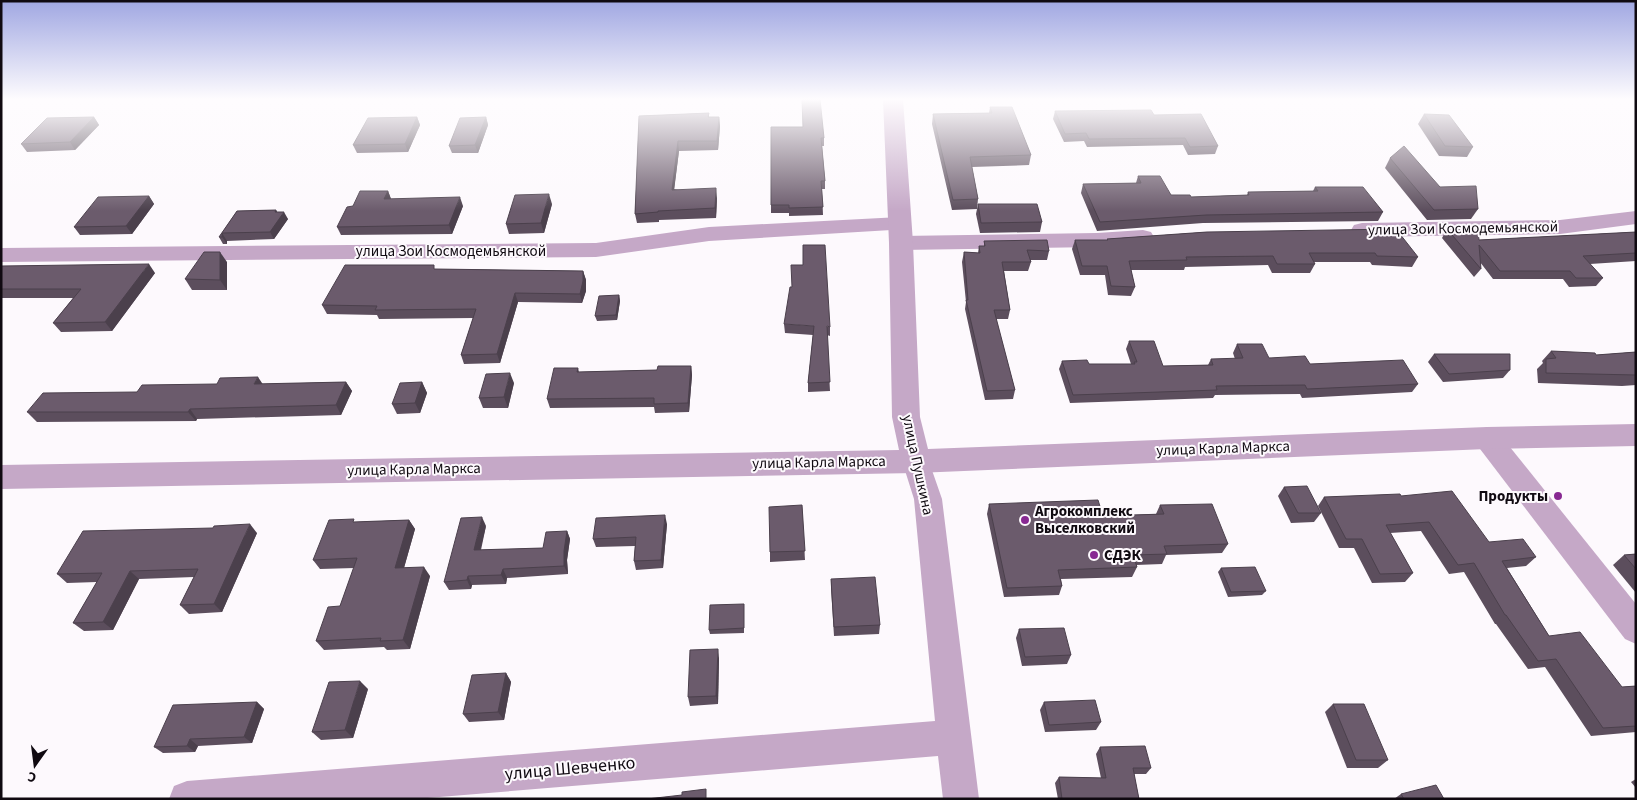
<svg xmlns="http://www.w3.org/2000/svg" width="1637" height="800" viewBox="0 0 1637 800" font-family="'Source Sans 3',sans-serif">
<rect width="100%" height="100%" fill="#fdf9fd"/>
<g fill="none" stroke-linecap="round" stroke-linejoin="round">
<g fill="#c5a8c7" fill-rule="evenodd">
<polygon points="1636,211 1636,224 1560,234 1362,237 1354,235 1351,230 1354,225 1362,223 1560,220"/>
<polygon points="900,217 908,219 911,224 908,229 709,241 596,257 1,262 1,248 596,243 709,227"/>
<polygon points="1143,230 1151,232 1154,237 1151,242 1097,247 901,250 893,248 890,243 893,238 901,236 1097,233"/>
<polygon points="1487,427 1497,431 1636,604 1636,644 1625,639 1477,445 1473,438 1477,431"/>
<polygon points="916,450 926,453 942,499 979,799 943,799 938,756 415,799 169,799 174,786 187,781 935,721 914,499 902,461 906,453"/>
</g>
<polygon fill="#c5a8c7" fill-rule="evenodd" points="883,99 903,99 913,243 920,417 928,449 1487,427 1636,424 1636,446 1487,449 916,473 1,489 1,465 899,450 892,417 889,243"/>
</g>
<g fill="#5c4e5d">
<polygon points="990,107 1031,155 1029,165 972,167 978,199 977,209 952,210 932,124 933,114 989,113"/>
<polygon points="1055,111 1154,115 1218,146 1215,154 1188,155 1183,145 1087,147 1084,141 1064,142 1053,119"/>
<polygon points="709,113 709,117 719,117 720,126 718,150 679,151 674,189 717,198 716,218 659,220 659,222 637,223 635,214 639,116"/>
<polygon points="1424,114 1473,147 1467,157 1439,156 1418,124"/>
<polygon points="94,117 99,125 75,150 27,152 21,144"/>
<polygon points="417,117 420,125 408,152 357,153 353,145"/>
<polygon points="486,117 488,125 478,153 452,153 449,146"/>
<polygon points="771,127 824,138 824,146 822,146 825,181 825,189 822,189 823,215 789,216 789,213 771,213"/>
<polygon points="1390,158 1478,209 1471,219 1427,220 1385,168"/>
<polygon points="1138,176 1171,195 1191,197 1247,195 1248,192 1313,191 1315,187 1383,212 1378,221 1203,223 1097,231 1081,193 1083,184 1136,183"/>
<polygon points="388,191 391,199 463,206 452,234 341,235 337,227 353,206"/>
<polygon points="149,196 154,204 132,234 80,235 74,227"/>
<polygon points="552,204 544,233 509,234 506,224"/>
<polygon points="978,204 1042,222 1040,232 980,233 976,214"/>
<polygon points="276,210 277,212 288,219 274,239 227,241 227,244 223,244 219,237 237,211"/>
<polygon points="1447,229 1479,240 1636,232 1636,261 1590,264 1603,278 1596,286 1569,287 1563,279 1493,279 1480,262 1481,269 1474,277 1442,238"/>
<polygon points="1207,232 1418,257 1412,267 1372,265 1370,262 1314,262 1315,264 1310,273 1272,273 1268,265 1185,267 1184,270 1131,270 1135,287 1131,296 1108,295 1105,275 1080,275 1072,249 1075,240 1107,240 1107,239"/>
<polygon points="984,241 1049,251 1047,260 1030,260 1031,262 1028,271 1004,271 1010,310 1008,319 996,319 1015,390 1013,399 985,400 965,309 966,302 962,262 964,252 978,253 979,246 984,246"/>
<polygon points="227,262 227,290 192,290 185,279"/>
<polygon points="1,266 155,273 112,331 61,332 53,323 73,298 1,298"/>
<polygon points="435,269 583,271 586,280 586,291 582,303 518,302 500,363 464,364 461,355 473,318 379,319 377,315 327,314 322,305"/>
<polygon points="619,295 620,301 617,320 597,321 595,316"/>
<polygon points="784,324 830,327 830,336 827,335 830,391 808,392 808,383 813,335 785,333"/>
<polygon points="1129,341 1163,366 1208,365 1211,359 1235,359 1233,353 1237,344 1269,358 1418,384 1412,392 1302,398 1300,394 1215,395 1213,398 1070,403 1059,369 1062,361 1089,364 1131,364 1126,349"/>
<polygon points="1551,351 1596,355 1636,352 1636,385 1622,386 1538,383 1537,369 1543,363 1542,361"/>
<polygon points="1434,354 1510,370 1503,378 1443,382 1428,362"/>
<polygon points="691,366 692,375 689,412 655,413 654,407 550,408 547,399 578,368 579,372 657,370"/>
<polygon points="346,382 352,391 341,415 197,419 196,421 37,422 27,412 137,392 263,384"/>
<polygon points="422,382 427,393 420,413 397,414 392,404"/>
<polygon points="514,383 508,408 483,408 479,398"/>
<polygon points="1284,487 1321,513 1314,522 1291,523 1278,496"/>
<polygon points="1401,496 1489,542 1536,557 1526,566 1507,568 1549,636 1622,687 1636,686 1636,732 1591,736 1545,667 1528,669 1496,624 1495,624 1464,572 1449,574 1421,531 1390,533 1413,573 1405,582 1372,583 1354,548 1339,548 1318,506 1324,497"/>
<polygon points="989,504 1103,516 1156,514 1160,505 1228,544 1222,553 1166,555 1162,564 1136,565 1137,567 1132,577 1061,579 1062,586 1059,595 1004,597 987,514"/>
<polygon points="802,505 805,560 770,562 770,552"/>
<polygon points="409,520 415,529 404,568 430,576 410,649 387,650 384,647 324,650 316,641 340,606 354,568 320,569 313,560 357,522"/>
<polygon points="667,524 663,568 636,570 634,561 635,546 596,547 593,539"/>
<polygon points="486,526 481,550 543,548 567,531 570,539 567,560 568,574 507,578 506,584 472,585 471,589 449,590 444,582"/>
<polygon points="257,533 222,612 189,614 180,605 194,577 139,579 113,630 84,631 73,623 97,582 67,583 57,574"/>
<polygon points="1636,554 1636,593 1613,565 1624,555"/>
<polygon points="1221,568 1266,591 1262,595 1228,597 1218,572"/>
<polygon points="831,579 880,625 879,634 834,636 831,588"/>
<polygon points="744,604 744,633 710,634 709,630"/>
<polygon points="1019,629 1071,655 1067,664 1022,666 1016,638"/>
<polygon points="719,658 718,704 690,706 688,697"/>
<polygon points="506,673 511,682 504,720 469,722 463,714"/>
<polygon points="368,689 353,738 321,740 312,732"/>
<polygon points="257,702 264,709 252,743 198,746 195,752 163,753 154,747"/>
<polygon points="1044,702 1101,722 1096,730 1045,732 1040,710"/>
<polygon points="1333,704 1388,760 1378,768 1347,768 1325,712"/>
<polygon points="1100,747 1151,768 1146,774 1134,774 1139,799 1058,799 1055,783 1059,777 1101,778 1096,754"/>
<polygon points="1636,779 1636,788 1631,782"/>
<polygon points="1401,794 1444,799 1394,799"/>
</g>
<g fill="#4b404c">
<polygon points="94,117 99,125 75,150 70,142"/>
<polygon points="417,117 420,125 408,152 405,144"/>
<polygon points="486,117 488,125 478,153 475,145"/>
<polygon points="719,117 720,126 718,150 717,141"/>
<polygon points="678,141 679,151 673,199 672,190"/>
<polygon points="716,188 717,198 716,218 715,208"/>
<polygon points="388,191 391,199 384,199"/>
<polygon points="549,194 552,204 544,233 541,223"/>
<polygon points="149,196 154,204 132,234 126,226"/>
<polygon points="460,197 463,206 452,234 449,225"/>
<polygon points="276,210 280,217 284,212 288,219 274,239 270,232 275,212"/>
<polygon points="222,233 227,241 227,244 222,237"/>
<polygon points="220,252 227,262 227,290 220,280"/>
<polygon points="149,264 155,273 112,331 105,322"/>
<polygon points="583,271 586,280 586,291 582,303 580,294"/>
<polygon points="515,293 518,302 500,363 497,354"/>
<polygon points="619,295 620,301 617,320 616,315"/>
<polygon points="691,366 692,375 689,412 688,403"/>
<polygon points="510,373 514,383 508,408 504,397"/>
<polygon points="258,377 264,386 254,384"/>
<polygon points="346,382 352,391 341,415 336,405"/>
<polygon points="422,382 427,393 420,413 415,403"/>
<polygon points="190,409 197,419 196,421 188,412"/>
<polygon points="665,515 667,524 663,568 661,560"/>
<polygon points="482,517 486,526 478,559 474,550"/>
<polygon points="409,520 415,529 401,578 395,568"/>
<polygon points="250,524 257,533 222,612 214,604"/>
<polygon points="567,531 570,539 567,560 568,574 564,566 564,551"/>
<polygon points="424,567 430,576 410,649 403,640"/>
<polygon points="503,569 507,578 506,584 501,575"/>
<polygon points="130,571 139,579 113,630 103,622"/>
<polygon points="468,576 472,585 471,589 467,580"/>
<polygon points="718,649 719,658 718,704 716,696"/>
<polygon points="506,673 511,682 504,720 498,712"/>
<polygon points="360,681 368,689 353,738 345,730"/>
<polygon points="257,702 264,709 252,743 244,737"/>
<polygon points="190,739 198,746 195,752 187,746"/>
</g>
<g fill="#6b5b6c" stroke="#4b404c">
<polygon points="802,99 820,99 824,138 821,138 825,181 821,181 823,207 789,208 789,205 771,205 771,127 803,127"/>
<polygon points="990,107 1012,107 1031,155 970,157 978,199 953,200 933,114 992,113"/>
<polygon points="1151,110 1154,115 1201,114 1218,146 1190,147 1185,138 1089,139 1086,133 1065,134 1055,111"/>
<polygon points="709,113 708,117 719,117 717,141 678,141 672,190 716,188 715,208 658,211 658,212 635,214 639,116"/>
<polygon points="1424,114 1449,115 1473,147 1445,146"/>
<polygon points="94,117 70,142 21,144 47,118"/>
<polygon points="417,117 405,144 353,145 368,118"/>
<polygon points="486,117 475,145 449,146 460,118"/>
<polygon points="1404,146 1440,187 1476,186 1478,209 1434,210 1390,158"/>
<polygon points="1138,176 1160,176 1171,195 1190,195 1191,197 1249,195 1248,192 1318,191 1315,187 1363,187 1383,212 1206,215 1100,222 1083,184 1141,183"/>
<polygon points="360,191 388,191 384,199 460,197 449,225 337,227 347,207 353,206"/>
<polygon points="549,194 541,223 506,224 515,195"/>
<polygon points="149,196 126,226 74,227 98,197"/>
<polygon points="978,204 1037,204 1042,222 981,223"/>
<polygon points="276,210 275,212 284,212 270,232 222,233 222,237 219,237 237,211"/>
<polygon points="1396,229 1418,257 1377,256 1375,253 1309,253 1315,264 1277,264 1273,256 1186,257 1187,260 1129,261 1135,287 1111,286 1107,266 1082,266 1075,240 1108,240 1107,239 1207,232"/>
<polygon points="1447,229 1478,229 1479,240 1636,232 1636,253 1583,256 1603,278 1576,278 1570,271 1500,271 1479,245 1481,269"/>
<polygon points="1047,240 1049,251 1027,250 1031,262 1002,262 1010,310 994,310 1015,390 987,391 966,300 968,300 964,252 980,253 979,246 985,246 984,241"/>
<polygon points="803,245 825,245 830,327 827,326 830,382 808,383 814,326 784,324 790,287 792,287 791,265 803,265"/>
<polygon points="204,252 220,252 220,280 185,279"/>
<polygon points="149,264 105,322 53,323 81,289 1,289 1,266"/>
<polygon points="345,265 434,265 434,269 583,271 583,281 580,294 515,293 497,354 461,355 476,309 375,310 377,306 322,305"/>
<polygon points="619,295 616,315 595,316 599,296"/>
<polygon points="1129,341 1154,341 1163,366 1213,365 1211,359 1243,358 1237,344 1262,344 1269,358 1305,356 1310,364 1403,360 1418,384 1307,389 1305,385 1216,386 1217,390 1073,395 1062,361 1087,360 1089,364 1135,364 1134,362 1137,362"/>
<polygon points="1551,351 1595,353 1596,355 1636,352 1636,375 1546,373 1546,359 1556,358"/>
<polygon points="1434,354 1510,354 1510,370 1449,374"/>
<polygon points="658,366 691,366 688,403 654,404 654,398 547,399 554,368 578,368 577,372 657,370"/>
<polygon points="510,373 504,397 479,398 486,374"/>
<polygon points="258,377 254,384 346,382 336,405 190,409 188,412 27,412 43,393 137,392 142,385 217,384 220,378"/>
<polygon points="422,382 415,403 392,404 400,383"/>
<polygon points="1307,486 1321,513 1298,513 1284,487"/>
<polygon points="1452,491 1489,542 1523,539 1536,557 1502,561 1549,636 1580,632 1622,687 1636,686 1636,726 1603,728 1556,659 1538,661 1506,615 1505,615 1474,563 1458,565 1429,522 1386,525 1413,573 1380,574 1362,539 1346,539 1324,497 1400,494 1401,496"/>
<polygon points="1098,500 1103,516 1164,514 1160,505 1212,504 1228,544 1164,546 1167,554 1133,555 1137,567 1058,570 1062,586 1007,588 989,504"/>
<polygon points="802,505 805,551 770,552 769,507"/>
<polygon points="665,515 661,560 634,561 636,537 593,539 596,518"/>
<polygon points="482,517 474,550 543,548 546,532 567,531 564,551 564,566 503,569 501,575 468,576 467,580 444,582 461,518"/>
<polygon points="354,519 353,522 409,520 395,568 424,567 403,640 380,641 381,638 316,641 328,607 340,606 357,558 313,560 329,520"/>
<polygon points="250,524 214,604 180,605 198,569 130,571 103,622 73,623 102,573 57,574 83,531 213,528 214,526"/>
<polygon points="1636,554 1636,569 1624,555"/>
<polygon points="1255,567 1266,591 1231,592 1221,568"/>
<polygon points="875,577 880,625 834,627 831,579"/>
<polygon points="744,604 744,628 709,630 710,605"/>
<polygon points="1064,628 1071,655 1025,657 1019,629"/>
<polygon points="718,649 716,696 688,697 690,650"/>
<polygon points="506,673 498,712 463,714 472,675"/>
<polygon points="360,681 345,730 312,732 329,682"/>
<polygon points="1095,700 1101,722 1049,725 1044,702"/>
<polygon points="257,702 244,737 190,739 187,746 154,747 173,705"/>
<polygon points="1333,704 1364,704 1388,760 1356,760"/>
<polygon points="1145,746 1151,768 1133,768 1139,799 1062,799 1059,777 1106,778 1100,747"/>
<polygon points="1436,785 1444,799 1404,799 1401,794"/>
<polygon points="706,789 706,799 647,799 682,795 682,792"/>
</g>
<linearGradient id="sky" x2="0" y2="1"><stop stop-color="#a0a7e2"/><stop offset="0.47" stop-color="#fefcfe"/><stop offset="1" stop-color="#fefcfe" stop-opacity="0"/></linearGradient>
<rect width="1637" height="211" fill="url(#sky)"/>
<g fill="#882892" stroke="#fdf9fd" stroke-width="2">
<circle cx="1558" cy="496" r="5"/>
<circle cx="1025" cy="520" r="5"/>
<circle cx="1094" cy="555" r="5"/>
</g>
<g text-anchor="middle" stroke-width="4" stroke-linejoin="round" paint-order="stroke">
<g font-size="15" fill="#100a11" stroke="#fdf9fd">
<text transform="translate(1463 228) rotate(-1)" y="5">улица Зои Космодемьянской</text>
<text x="451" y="256">улица Зои Космодемьянской</text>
<text transform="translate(1223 448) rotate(-2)" y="5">улица Карла Маркса</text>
<text transform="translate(819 462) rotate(-1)" y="5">улица Карла Маркса</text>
<text transform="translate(918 465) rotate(78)" y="5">улица Пушкина</text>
<text transform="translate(414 469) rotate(-1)" y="5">улица Карла Маркса</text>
</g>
<g font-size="15" font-weight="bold" fill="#100a11" stroke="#fdf9fd" text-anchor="start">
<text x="1548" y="501" text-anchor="end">Продукты</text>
<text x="1035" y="516">Агрокомплекс<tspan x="1035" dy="17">Выселковский</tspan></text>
<text x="1104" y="560">СДЭК</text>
</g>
<g font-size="18" fill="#100a11" stroke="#fdf9fd">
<text transform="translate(570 768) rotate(-5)" y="6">улица Шевченко</text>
</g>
</g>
<rect width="1637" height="800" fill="none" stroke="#100a11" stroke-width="5"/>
<g transform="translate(35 765) rotate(194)" stroke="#fdf9fd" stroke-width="4" paint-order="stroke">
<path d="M0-4L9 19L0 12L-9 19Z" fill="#100a11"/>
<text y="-8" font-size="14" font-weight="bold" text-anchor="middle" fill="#100a11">С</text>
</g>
</svg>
